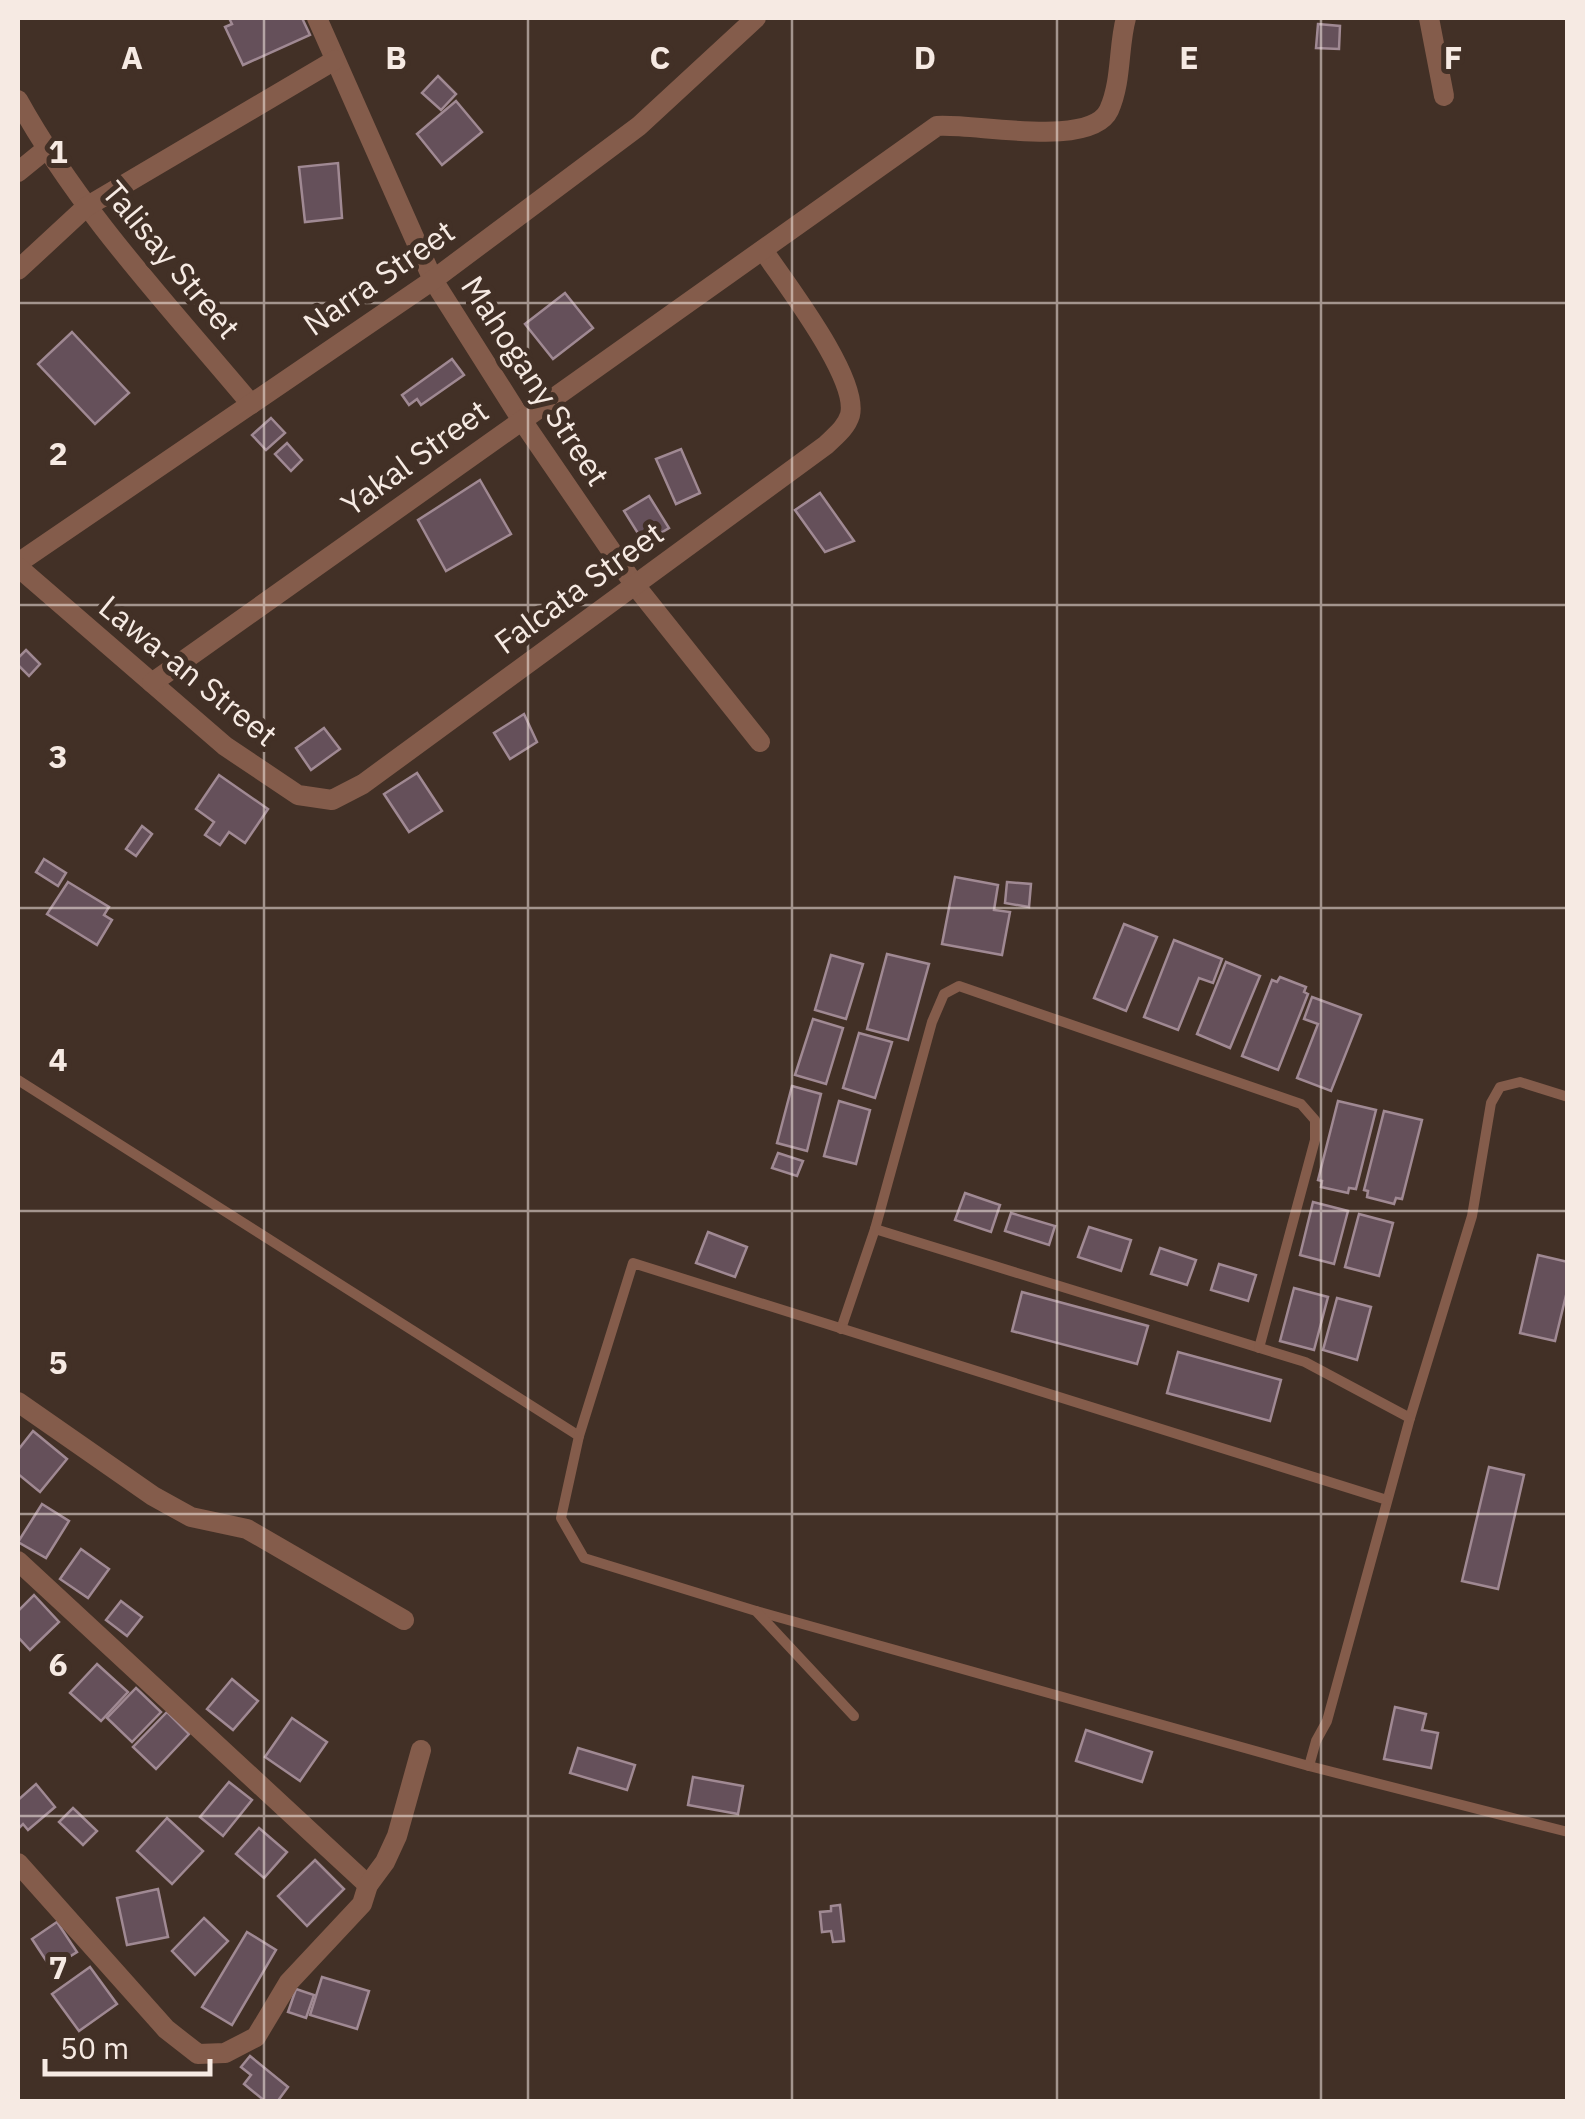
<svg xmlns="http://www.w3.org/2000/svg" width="1585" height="2119" viewBox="0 0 1585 2119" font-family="'IBM Plex Sans',sans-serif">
<rect width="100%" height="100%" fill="#423026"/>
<g fill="#65505a" stroke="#a08993" stroke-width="2.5">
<polygon points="229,18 302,18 310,35 243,65 225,27 232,24"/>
<polygon points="1318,24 1340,26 1339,49 1316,48"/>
<polygon points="438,76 456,94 441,110 422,93"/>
<polygon points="456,101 482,132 442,165 417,134"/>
<polygon points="338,163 342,218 305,222 299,167"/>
<polygon points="565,293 593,328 553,359 525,324"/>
<polygon points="72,332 129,393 95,424 38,364"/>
<polygon points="452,359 464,375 421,405 417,399 409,405 402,395"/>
<polygon points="271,418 285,433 266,450 252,435"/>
<polygon points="287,443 302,460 291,471 275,454"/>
<polygon points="681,449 700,493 676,504 656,459"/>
<polygon points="480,480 511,534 446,571 418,520"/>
<polygon points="820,493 854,541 825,552 795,510"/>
<polygon points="649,496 669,528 644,543 624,511"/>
<polygon points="26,650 40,664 29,676 18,665 18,658"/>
<polygon points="524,714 537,742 510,759 494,733"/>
<polygon points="324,728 340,749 311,770 296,748"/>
<polygon points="417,773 442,811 409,832 384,794"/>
<polygon points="219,775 268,809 245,843 229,832 220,845 205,835 214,822 196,809"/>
<polygon points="142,826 152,834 136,856 126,849"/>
<polygon points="44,859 66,873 58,886 36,872"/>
<polygon points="955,877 998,885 994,910 1010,912 1002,955 942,944"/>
<polygon points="68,882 109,907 104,915 112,920 97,945 47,914"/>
<polygon points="1007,882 1031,884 1029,907 1005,903"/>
<polygon points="1124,924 1157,937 1126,1011 1094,998"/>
<polygon points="1174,940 1222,959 1213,983 1199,978 1178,1030 1144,1017"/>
<polygon points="887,954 929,964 908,1040 867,1029"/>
<polygon points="831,955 863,964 846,1019 815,1010"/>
<polygon points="1226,962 1260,976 1230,1048 1197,1034"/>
<polygon points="1280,977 1306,987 1304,992 1308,994 1278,1070 1242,1056 1272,980 1277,982"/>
<polygon points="1312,997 1361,1015 1331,1091 1297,1078 1318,1024 1304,1019"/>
<polygon points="813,1019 843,1028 826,1084 795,1075"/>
<polygon points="859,1033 892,1042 875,1098 843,1088"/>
<polygon points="792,1086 821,1094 807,1151 777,1143"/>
<polygon points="839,1101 870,1110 856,1164 824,1156"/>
<polygon points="1338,1101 1376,1110 1356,1189 1349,1188 1348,1193 1321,1187 1322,1181 1318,1180"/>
<polygon points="1384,1111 1422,1120 1402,1199 1396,1198 1394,1204 1367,1197 1368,1191 1364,1190"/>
<polygon points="778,1153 803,1161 797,1176 772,1168"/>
<polygon points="965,1193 1000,1205 991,1232 955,1220"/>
<polygon points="1313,1202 1348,1211 1334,1264 1300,1255"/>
<polygon points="1011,1213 1055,1226 1049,1245 1005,1231"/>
<polygon points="1359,1214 1393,1223 1379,1276 1345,1267"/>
<polygon points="1089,1227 1131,1240 1121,1271 1078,1257"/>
<polygon points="708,1232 747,1247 735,1277 696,1263"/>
<polygon points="1160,1248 1196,1260 1187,1285 1151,1274"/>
<polygon points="1538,1255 1568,1262 1568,1287 1555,1341 1520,1333"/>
<polygon points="1219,1264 1256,1275 1248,1301 1211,1290"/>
<polygon points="1294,1288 1328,1297 1314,1350 1280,1341"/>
<polygon points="1022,1292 1148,1326 1137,1364 1012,1331"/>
<polygon points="1337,1298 1371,1307 1357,1360 1323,1350"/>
<polygon points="1178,1352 1281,1380 1270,1421 1167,1393"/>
<polygon points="33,1431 67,1459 40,1492 18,1474 18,1450"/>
<polygon points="1489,1467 1524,1475 1498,1589 1462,1581"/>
<polygon points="42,1504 69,1521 46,1558 18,1542"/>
<polygon points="81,1549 109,1569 88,1598 60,1579"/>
<polygon points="34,1595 59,1622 30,1650 18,1637 18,1611"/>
<polygon points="121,1601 142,1617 127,1636 106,1620"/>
<polygon points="97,1664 128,1692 101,1721 70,1693"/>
<polygon points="232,1679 258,1701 233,1730 207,1709"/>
<polygon points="136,1688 161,1712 132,1742 107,1718"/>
<polygon points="1395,1707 1426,1714 1422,1730 1438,1733 1431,1768 1384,1759"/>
<polygon points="167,1712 189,1734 156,1769 133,1747"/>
<polygon points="292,1718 327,1742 300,1781 265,1757"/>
<polygon points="1086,1730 1152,1752 1142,1782 1076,1761"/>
<polygon points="578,1748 635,1765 627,1790 570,1773"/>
<polygon points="693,1777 743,1786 738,1814 688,1805"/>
<polygon points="229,1782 252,1800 223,1836 200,1817"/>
<polygon points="36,1784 55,1807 28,1830 23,1824 18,1829 18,1800"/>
<polygon points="73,1808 97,1831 83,1845 59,1822"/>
<polygon points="167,1818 203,1851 172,1884 137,1851"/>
<polygon points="259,1828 287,1852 264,1878 236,1854"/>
<polygon points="315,1860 344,1889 307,1926 278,1896"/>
<polygon points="158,1889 168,1937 127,1945 117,1898"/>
<polygon points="840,1905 844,1941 833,1942 831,1931 822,1932 820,1912 831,1911 831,1906"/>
<polygon points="204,1918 228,1941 195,1975 172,1951"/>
<polygon points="57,1922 77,1952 51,1968 32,1939"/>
<polygon points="247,1932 276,1950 232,2025 202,2007"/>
<polygon points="90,1967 117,2004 79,2031 52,1994"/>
<polygon points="322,1977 369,1991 357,2029 310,2015"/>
<polygon points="296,1989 314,1995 306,2018 288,2012"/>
<polygon points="250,2056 288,2087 277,2102 266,2102 244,2084 251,2075 241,2067"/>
</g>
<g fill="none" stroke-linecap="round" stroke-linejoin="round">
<g stroke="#845c4b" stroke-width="10">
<polyline points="18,1080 579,1436"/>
<polyline points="1568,1097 1520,1082 1500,1087 1491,1103 1472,1216 1410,1418 1327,1721 1316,1741 1309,1766 1568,1832"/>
<polyline points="875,1229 1305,1362 1410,1418"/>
<polyline points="841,1329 875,1229 932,1022 944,994 959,986 1301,1104 1315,1120 1315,1140 1259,1348"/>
<polyline points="756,1611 1309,1766"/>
<polyline points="854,1716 756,1611 584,1558 561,1518 579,1436 633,1263 1387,1500"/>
</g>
<g stroke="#845c4b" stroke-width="20">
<polyline points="317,18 433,280 521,419 634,584 760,742"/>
<polyline points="1429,18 1444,96"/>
<path d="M 18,100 C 80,212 169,306 251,404"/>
<polyline points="18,172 45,150"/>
<polyline points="18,270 86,207 335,60"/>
<polyline points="18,563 433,280 639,126 756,18"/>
<path d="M 18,567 L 225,746 L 298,795 L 332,800 L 363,784 L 826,445 C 835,436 846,428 850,415 C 859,378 785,283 763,250"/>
<path d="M 152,683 L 937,126 C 975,123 1091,149 1109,110 C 1122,81 1118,47 1126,18"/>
<polyline points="18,1402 153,1496 191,1517 247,1529 404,1620"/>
<polyline points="18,1561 368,1885"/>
<polyline points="18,1863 166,2029 198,2054 225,2053 256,2037 289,1982 362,1904 368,1885 385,1862 397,1836 421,1750"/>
</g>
</g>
<path fill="none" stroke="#f6eae3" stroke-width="2.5" stroke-opacity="0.55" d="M 264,18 L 264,2102M 528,18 L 528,2102M 792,18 L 792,2102M 1057,18 L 1057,2102M 1321,18 L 1321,2102M 18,303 L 1568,303M 18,605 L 1568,605M 18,908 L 1568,908M 18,1211 L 1568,1211M 18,1514 L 1568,1514M 18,1816 L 1568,1816"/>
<g text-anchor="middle" stroke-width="10" stroke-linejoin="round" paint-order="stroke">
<g font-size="32" fill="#f6eae3" stroke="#423026">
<text transform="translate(171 260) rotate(50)" y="11">Talisay Street</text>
<text transform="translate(379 278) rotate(-35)" y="11">Narra Street</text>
<text transform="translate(535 381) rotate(57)" y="11">Mahogany Street</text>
<text transform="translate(415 458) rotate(-36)" y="11">Yakal Street</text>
<text transform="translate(579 588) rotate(-36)" y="11">Falcata Street</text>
<text transform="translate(188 671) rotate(39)" y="11">Lawa-an Street</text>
</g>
</g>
<g font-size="32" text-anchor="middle" font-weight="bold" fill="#f6eae3" stroke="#423026" stroke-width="10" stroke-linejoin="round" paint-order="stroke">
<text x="132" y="69">A</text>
<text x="396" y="69">B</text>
<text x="660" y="69">C</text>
<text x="925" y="69">D</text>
<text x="1189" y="69">E</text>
<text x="1453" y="69">F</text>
<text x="58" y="163">1</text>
<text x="58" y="465">2</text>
<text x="58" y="768">3</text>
<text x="58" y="1071">4</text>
<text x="58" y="1374">5</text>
<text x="58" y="1676">6</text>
<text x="58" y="1979">7</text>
</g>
<rect width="1585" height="2119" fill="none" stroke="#f6eae3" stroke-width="40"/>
<path d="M45 2059v15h165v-15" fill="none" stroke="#f6eae3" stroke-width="5"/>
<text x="60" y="2059" font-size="30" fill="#f6eae3" stroke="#423026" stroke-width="8" paint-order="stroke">50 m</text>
</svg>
